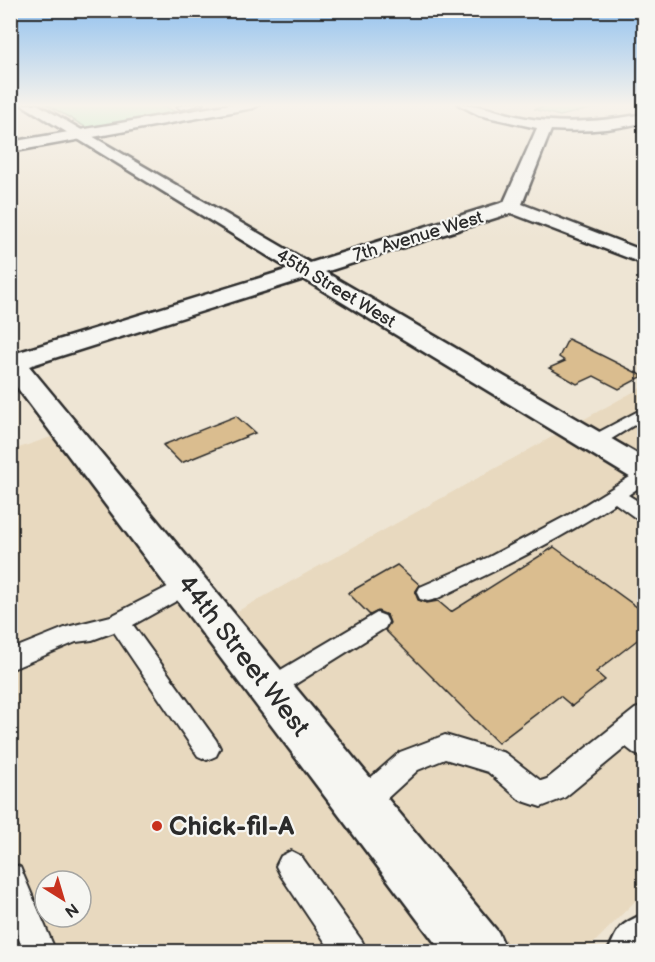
<svg xmlns="http://www.w3.org/2000/svg" width="655" height="962" viewBox="0 0 655 962" font-family="'Balsamiq Sans',sans-serif">
<rect width="100%" height="100%" fill="#eee5d4"/>
<filter id="ink" filterUnits="userSpaceOnUse"><feTurbulence type="fractalNoise" baseFrequency=".0167" numOctaves="2"/><feDisplacementMap in="SourceGraphic" scale="12" xChannelSelector="R" yChannelSelector="G"/><feConvolveMatrix kernelMatrix="1 2 1 2 8 2 1 2 1" color-interpolation-filters="sRGB"/></filter>
<g filter="url(#ink)">
<g fill="#e8d9bf" fill-rule="evenodd">
<polygon points="644,386 644,461 579,422"/>
<polygon points="561,432 644,483 644,892 586,951 512,951 185,554 236,612"/>
<path d="M 54,436 L 446,951 L 11,951 L 10,451 ZM 45,881 L 81,881 L 81,917 L 45,917 Z"/>
</g>
<g fill="#abefb9" stroke="#6b8d72" stroke-width="1.5">
<polygon points="46,104 158,104 176,112 87,128"/>
<polygon points="556,104 610,104 560,116 534,109"/>
</g>
<g fill="#dabd8f" stroke="#2b2b2b" stroke-width="1.5">
<polygon points="568,339 589,349 643,376 619,389 594,376 577,384 549,368 565,361 559,357"/>
<polygon points="236,416 255,433 181,463 163,445"/>
<polygon points="554,547 645,613 645,634 596,672 605,680 572,706 560,696 498,743 385,630 390,623 387,615 378,611 370,615 348,593 397,565 420,585 415,592 418,600 427,603 438,601 451,612"/>
</g>
<g fill="none" stroke-linecap="round" stroke-linejoin="round">
<g stroke="#2b2b2b" stroke-width="4">
<g id="service">
<polygon points="203,104 181,109 177,107 187,104"/>
<polygon points="644,408 644,419 600,446 588,446 586,442 588,438"/>
<path d="M 644,470 L 644,484 L 628,495 L 644,505 L 644,520 L 637,519 L 615,503 C 558,541 497,570 436,599 L 428,601 L 420,599 L 417,593 L 420,587 L 489,557 L 570,514 L 638,472 Z"/>
<polygon points="189,576 196,578 199,584 196,590 133,625 216,740 220,748 216,756 207,760 198,756 114,632 92,640 76,642 10,670 10,650 67,627 111,616"/>
<polygon points="377,613 385,616 388,622 385,628 278,695 270,698 262,695 258,688 262,681"/>
<polygon points="644,706 644,758 635,754 626,747 564,798 541,807 520,800 488,772 445,759 418,770 371,813 361,817 351,813 347,804 351,795 400,752 445,735 505,753 541,781 547,779 635,709"/>
<polygon points="291,851 301,856 362,941 367,952 332,952 281,876 276,866 281,856"/>
<polygon points="10,863 20,867 56,952 24,952 10,916"/>
</g>
</g>
<g stroke="#2b2b2b" stroke-width="5">
<path id="minor" d="M 21,104 L 37,104 L 310,263 L 504,202 L 537,128 L 479,115 L 458,104 C 482,104 503,114 526,118 C 565,125 605,121 644,114 L 644,122 C 613,130 582,132 551,130 L 522,204 L 644,251 L 644,264 L 511,213 L 325,272 L 644,458 L 644,482 L 633,479 L 304,279 L 29,366 L 498,932 L 507,952 L 442,952 L 10,378 L 10,351 L 16,353 L 289,269 Z"/>
</g>
<g stroke="#2b2b2b" stroke-width="5">
<polygon id="tertiary" points="231,104 260,104 253,108 10,152 10,142"/>
</g>
<g stroke="#2b2b2b" stroke-width="5">
<path id="secondary" d="M 644,914 L 644,952 L 608,952 C 618,928 620,924 644,914 Z"/>
</g>
<use href="#service" fill="#f6f6f2" fill-rule="evenodd"/>
<use href="#minor" fill="#f6f6f2" fill-rule="evenodd"/>
<use href="#tertiary" fill="#f6f6f2" fill-rule="evenodd"/>
<use href="#secondary" fill="#f6f6f2" fill-rule="evenodd"/>
</g>
</g>
<linearGradient id="sky" x2="0" y2="1"><stop stop-color="#91c1ef"/><stop offset="0.44" stop-color="#f7f3ec"/><stop offset="1" stop-color="#f7f3ec" stop-opacity="0"/></linearGradient>
<rect width="655" height="239" fill="url(#sky)"/>
<circle fill="#c8321e" stroke="#f6f6f2" stroke-width="2" cx="157" cy="826" r="6"/>
<g text-anchor="middle" stroke-width="4.5" stroke-linejoin="round" paint-order="stroke">
<g font-size="18" fill="#2b2b2b" stroke="#f6f6f2">
<text transform="translate(418 236) rotate(-17)" y="6">7th Avenue West</text>
<text transform="translate(336 288) rotate(31)" y="6">45th Street West</text>
</g>
<g font-size="26" fill="#2b2b2b" stroke="#f6f6f2">
<text transform="translate(244 655) rotate(52)" y="9">44th Street West</text>
</g>
<g font-size="26" font-weight="bold" fill="#2b2b2b" stroke="#f6f6f2" text-anchor="start">
<text x="169" y="835">Chick-fil-A</text>
</g>
</g>
<rect width="655" height="962" fill="none" stroke="#f6f6f2" stroke-width="36"/>
<rect x="18" y="18" width="619" height="926" fill="none" stroke="#2b2b2b" stroke-width="2" filter="url(#ink)"/>
<g transform="translate(63 899) rotate(143)"><circle r="28" fill="#f6f6f2" stroke="#a5a5a2" stroke-width="1.5"/>
<path d="M0-4.5L10 22L0 15L-10 22Z" fill="#c8321e"/>
<text y="-9" font-size="16" font-weight="bold" text-anchor="middle" fill="#2b2b2b">N</text>
</g>
</svg>
